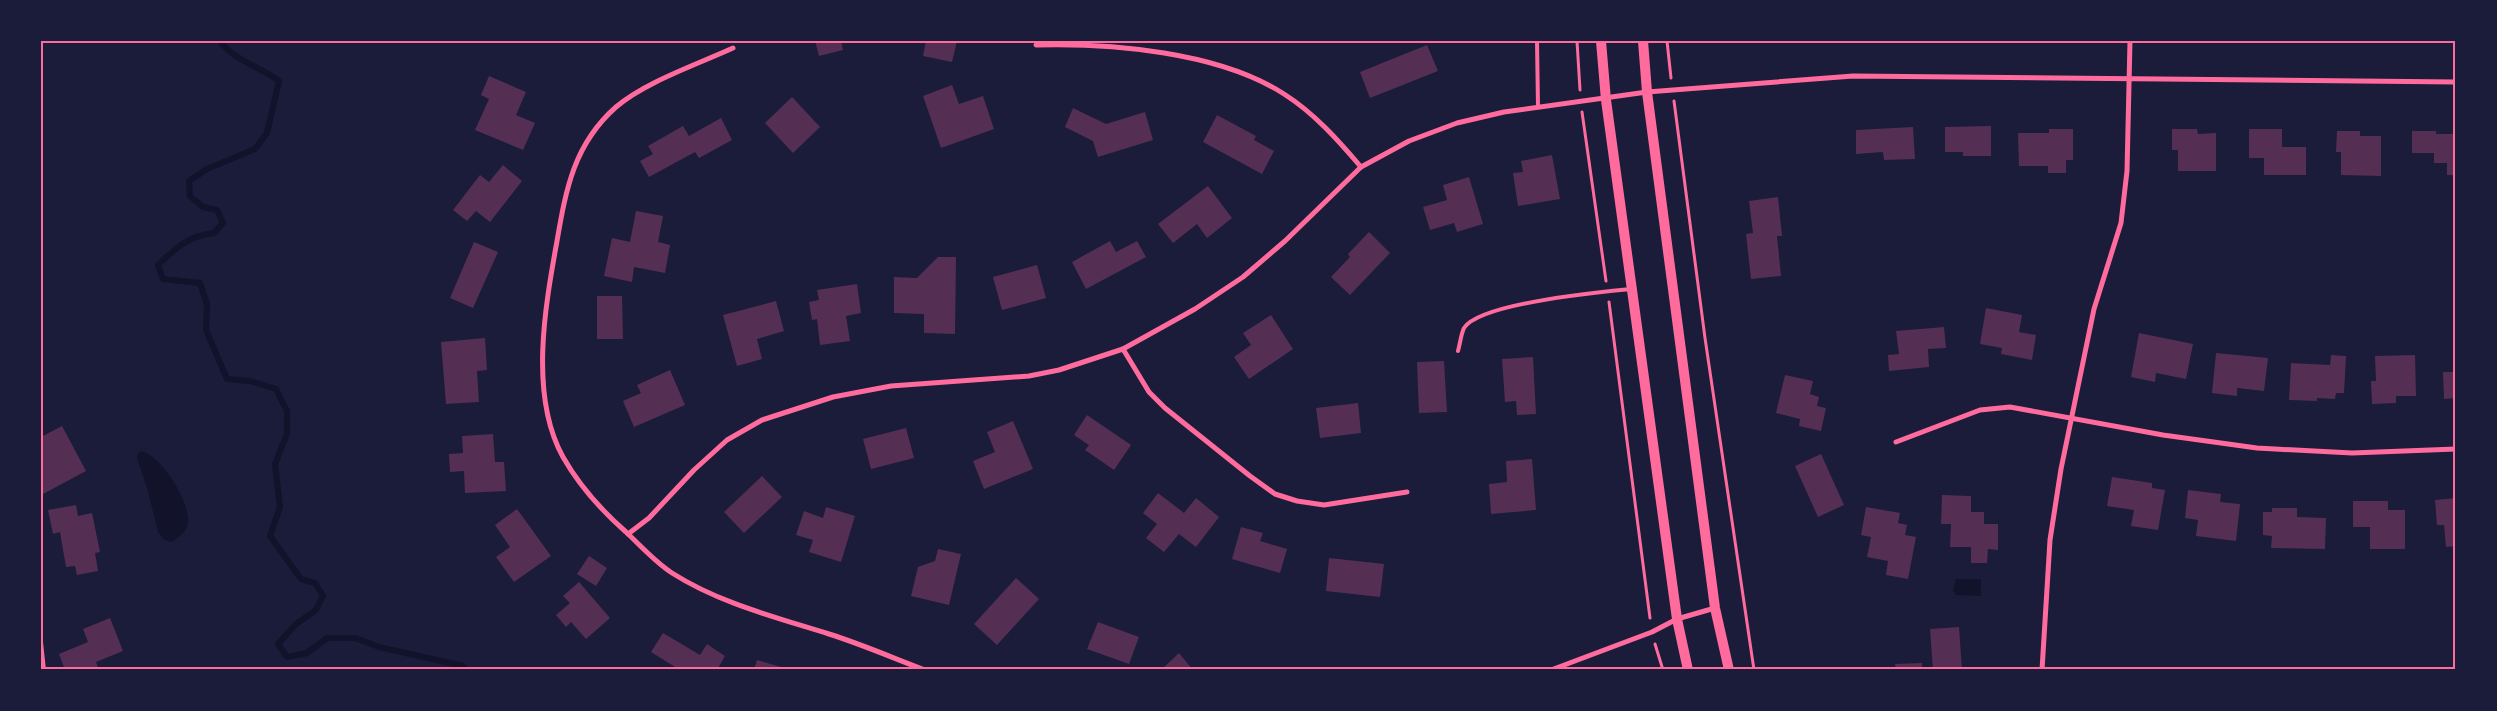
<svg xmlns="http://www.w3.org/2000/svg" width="2497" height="711" viewBox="0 0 2497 711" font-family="'Public Sans',sans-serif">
<rect width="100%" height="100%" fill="#1b1b3a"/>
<g fill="#12122b">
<path d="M 140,451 C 161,454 190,502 188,522 C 187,532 178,538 171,542 L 163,539 L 158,532 L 148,491 L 138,461 L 137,456 Z"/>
<polygon points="1956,579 1981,579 1981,596 1956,595 1953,590"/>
</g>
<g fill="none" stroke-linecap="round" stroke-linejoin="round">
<path stroke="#12122b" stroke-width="6" d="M 220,41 C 233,60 261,67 279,81 L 267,133 L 255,149 L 207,169 L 189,181 L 190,196 L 203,207 L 217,210 L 223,223 L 214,233 C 188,236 177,247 158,265 L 163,279 L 200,283 L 207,304 L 206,330 L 227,379 L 250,381 L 276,389 L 287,411 L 287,434 L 275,464 L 280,507 L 270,536 L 301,579 L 315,583 L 323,596 L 316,610 L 296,624 L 278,644 L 287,657 L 307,653 L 327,638 L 355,638 L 379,647 L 463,666 L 466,670"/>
</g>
<g fill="#542f53">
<polygon points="815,41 841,41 843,50 819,56"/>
<polygon points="926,41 957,41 952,62 923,56"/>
<polygon points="1427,45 1438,71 1370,98 1360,72"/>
<polygon points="489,76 526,92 516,115 535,123 523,150 475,130 489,99 481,95"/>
<polygon points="952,85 959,104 983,96 994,129 941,148 923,96"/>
<polygon points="792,97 820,127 793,153 765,123"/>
<polygon points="1073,108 1106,124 1145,112 1153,140 1098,157 1093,141 1065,127"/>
<polygon points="1217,115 1256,136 1254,140 1274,151 1262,174 1203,142"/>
<polygon points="721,118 732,140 699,158 695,152 649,177 640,161 653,154 648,146 683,126 689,136"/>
<polygon points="1991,126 1991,156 1963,156 1963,152 1945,152 1945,127"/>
<polygon points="1913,127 1915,159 1884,160 1883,152 1856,154 1856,130"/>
<polygon points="2049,129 2073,129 2073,160 2066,160 2066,173 2048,173 2048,166 2019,166 2018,133 2049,133"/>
<polygon points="2172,129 2197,129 2198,134 2216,133 2216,171 2178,171 2178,150 2172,150"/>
<polygon points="2249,129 2282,129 2282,147 2306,147 2306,175 2264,175 2264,158 2249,158"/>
<polygon points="2337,131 2360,131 2360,136 2381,136 2381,176 2341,175 2341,152 2336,152"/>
<polygon points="2412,131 2436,131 2436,134 2456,134 2456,175 2447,175 2447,163 2434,163 2434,153 2412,153"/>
<polygon points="1552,155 1560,199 1518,206 1513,173 1523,172 1521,161"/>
<polygon points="503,165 522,181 490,222 476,211 467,221 453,210 480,175 489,182"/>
<polygon points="1469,177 1483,224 1457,232 1454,223 1430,230 1423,207 1447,200 1443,185"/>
<polygon points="1208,186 1232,218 1207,238 1197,224 1173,243 1158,224"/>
<polygon points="1778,197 1782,236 1777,236 1781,276 1751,279 1746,234 1753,233 1749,201"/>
<polygon points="636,211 663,216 658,242 670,245 665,273 634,267 632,282 604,276 612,238 630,242"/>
<polygon points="1369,232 1390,253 1350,295 1331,277 1350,257 1348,254"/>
<polygon points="1110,241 1116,252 1137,241 1146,257 1086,289 1072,262"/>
<polygon points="474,242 498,252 473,308 450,298"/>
<polygon points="938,257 956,257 955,334 924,333 924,314 894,313 894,277 917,278"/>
<polygon points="1037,265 1046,298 1002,310 993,277"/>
<polygon points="857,284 861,313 846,316 850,341 820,345 817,319 812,320 809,302 819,300 817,290"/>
<polygon points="597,296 622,296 623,339 597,339"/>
<polygon points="776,301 784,331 757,339 762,359 737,366 723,315"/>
<polygon points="1986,308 2022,315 2019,332 2036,335 2032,360 2001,354 2002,348 1980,344"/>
<polygon points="1271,315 1293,349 1249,379 1234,357 1251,345 1243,333"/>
<polygon points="1944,327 1946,348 1928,349 1929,367 1889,371 1888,355 1899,354 1896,331"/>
<polygon points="2139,333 2193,344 2186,379 2156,373 2155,382 2131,377"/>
<polygon points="485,338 487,370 477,371 479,402 446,404 441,342"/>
<polygon points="2216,353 2268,358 2264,391 2237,388 2237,396 2212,393"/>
<polygon points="2331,355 2346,356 2344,393 2336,393 2335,399 2317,398 2317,401 2289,400 2291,363 2330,365"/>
<polygon points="2415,355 2416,396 2396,396 2396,403 2372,404 2371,381 2376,381 2375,356"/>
<polygon points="1533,357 1536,414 1517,415 1516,401 1505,402 1502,359"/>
<polygon points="1444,361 1447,412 1419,413 1417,362"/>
<polygon points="670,370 685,405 634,427 623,401 641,393 637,385"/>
<polygon points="2443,372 2456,372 2456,398 2444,399"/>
<polygon points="1785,375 1813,381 1810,394 1819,397 1817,406 1826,408 1821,431 1799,426 1800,419 1776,413"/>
<polygon points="1358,403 1361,433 1320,438 1316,408"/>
<polygon points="1087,415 1131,445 1114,470 1085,450 1089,445 1074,435"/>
<polygon points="1013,421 1033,469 984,489 973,461 995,452 987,432"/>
<polygon points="62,426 86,471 43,494 41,437"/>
<polygon points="906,428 914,458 871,469 863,439"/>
<polygon points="493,434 495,462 504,462 506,491 465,493 464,471 450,472 449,454 463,453 462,436"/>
<polygon points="1821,454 1844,505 1818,517 1795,466"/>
<polygon points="1532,459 1536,510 1491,514 1489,484 1507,482 1506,461"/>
<polygon points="762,476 782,497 744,533 724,512"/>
<polygon points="2112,477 2152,483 2152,488 2165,490 2158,530 2131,526 2134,510 2107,506"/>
<polygon points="2188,490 2221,494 2220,502 2240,504 2236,541 2196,536 2198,520 2185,518"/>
<polygon points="1158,493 1184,513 1196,498 1219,517 1196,547 1179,534 1164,552 1146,538 1157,524 1143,513"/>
<polygon points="1942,495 1971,496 1971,512 1984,512 1984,524 1998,524 1998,550 1988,549 1987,563 1971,563 1971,547 1950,547 1951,524 1941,524"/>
<polygon points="2456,498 2456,546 2446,547 2444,525 2437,525 2435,500"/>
<polygon points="2353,501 2388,501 2388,510 2405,510 2405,549 2370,549 2370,527 2353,527"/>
<polygon points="76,505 78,516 92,513 100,552 95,553 98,571 77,575 75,566 66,567 60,532 53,534 48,510"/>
<polygon points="826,507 855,516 841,562 809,552 813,540 796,535 804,511 823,518"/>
<polygon points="1866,507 1900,513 1898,523 1907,525 1905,535 1916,537 1908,579 1886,575 1888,561 1867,557 1871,537 1861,535"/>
<polygon points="2272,508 2297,508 2297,517 2326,518 2325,549 2271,548 2272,536 2263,535 2263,512 2272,512"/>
<polygon points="517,509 551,556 514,582 496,557 510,547 495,525"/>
<polygon points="1241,527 1263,533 1260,541 1287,549 1280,573 1232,559"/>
<polygon points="938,549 961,554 949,605 911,596 918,567 935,561"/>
<polygon points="589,556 607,568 596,586 577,574"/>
<polygon points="1329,558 1384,564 1380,597 1326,591"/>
<polygon points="1016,578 1039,599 997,645 974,624"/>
<polygon points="579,582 610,618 586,639 571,622 566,627 556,615 570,603 563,596"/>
<polygon points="110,618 123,651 96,662 99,670 65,670 59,654 88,642 83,629"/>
<polygon points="1098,622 1139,637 1129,664 1087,649"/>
<polygon points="1959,627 1962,670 1933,670 1930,629"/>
<polygon points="663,633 700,655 707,644 725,656 717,670 695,670 691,667 689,670 680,670 651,652"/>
<polygon points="1179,653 1193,670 1161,670"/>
<polygon points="757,660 788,669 787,670 754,670"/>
<polygon points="1922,663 1922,670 1896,670 1895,664"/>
</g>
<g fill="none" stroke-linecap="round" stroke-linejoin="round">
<g stroke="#ff6b9d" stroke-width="3">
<polyline points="1577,41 1580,90"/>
<polyline points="1667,41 1671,78"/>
<polyline points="1674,101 1705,338 1754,670"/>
<polyline points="1582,112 1606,281"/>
<polyline points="1609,302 1650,618"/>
<polyline points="1655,644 1663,670"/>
</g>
<g stroke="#ff6b9d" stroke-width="4">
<polyline points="1537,41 1538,107"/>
<path d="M 1458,351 C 1460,344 1461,334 1464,328 C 1480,303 1600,292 1631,289"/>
<polyline points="41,642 44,670"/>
</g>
<g stroke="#ff6b9d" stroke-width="5">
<path d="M 1036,45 C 1112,43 1219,52 1284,94 C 1314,113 1338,140 1361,167"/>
<path d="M 733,48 C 698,64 645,82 616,107 C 574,144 566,189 557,241 C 545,307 529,396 563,457 C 580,487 601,510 626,532 C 641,546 655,562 672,573 C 719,603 775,617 829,634 C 861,644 893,658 925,670"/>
<polyline points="1123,349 1149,392 1165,408 1250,476 1275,494 1297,501 1324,505 1407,492"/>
<polyline points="1896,442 1980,410 2010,407 2163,435 2257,448 2352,453 2456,449"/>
<polyline points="628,534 649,518 694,470 727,440 762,420 833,397 891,386 1029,376 1059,370 1123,349 1195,309 1243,277 1285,241 1361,167 1409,141 1457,123 1504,112 1647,92 1853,76 2456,82"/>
<polyline points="1551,670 1652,632 1677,619 1715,608"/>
<polyline points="2042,670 2050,540 2061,469 2094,309 2121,223 2127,171 2130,41"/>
</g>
<g stroke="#ff6b9d" stroke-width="10">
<polyline points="1601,41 1606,100 1677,619 1688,670"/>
<polyline points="1643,41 1647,92 1715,608 1729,670"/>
</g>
</g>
<rect width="2497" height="711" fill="none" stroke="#1b1b3a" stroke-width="85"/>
<rect x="42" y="42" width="2412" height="626" fill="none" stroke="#ff6b9d" stroke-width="2"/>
</svg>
